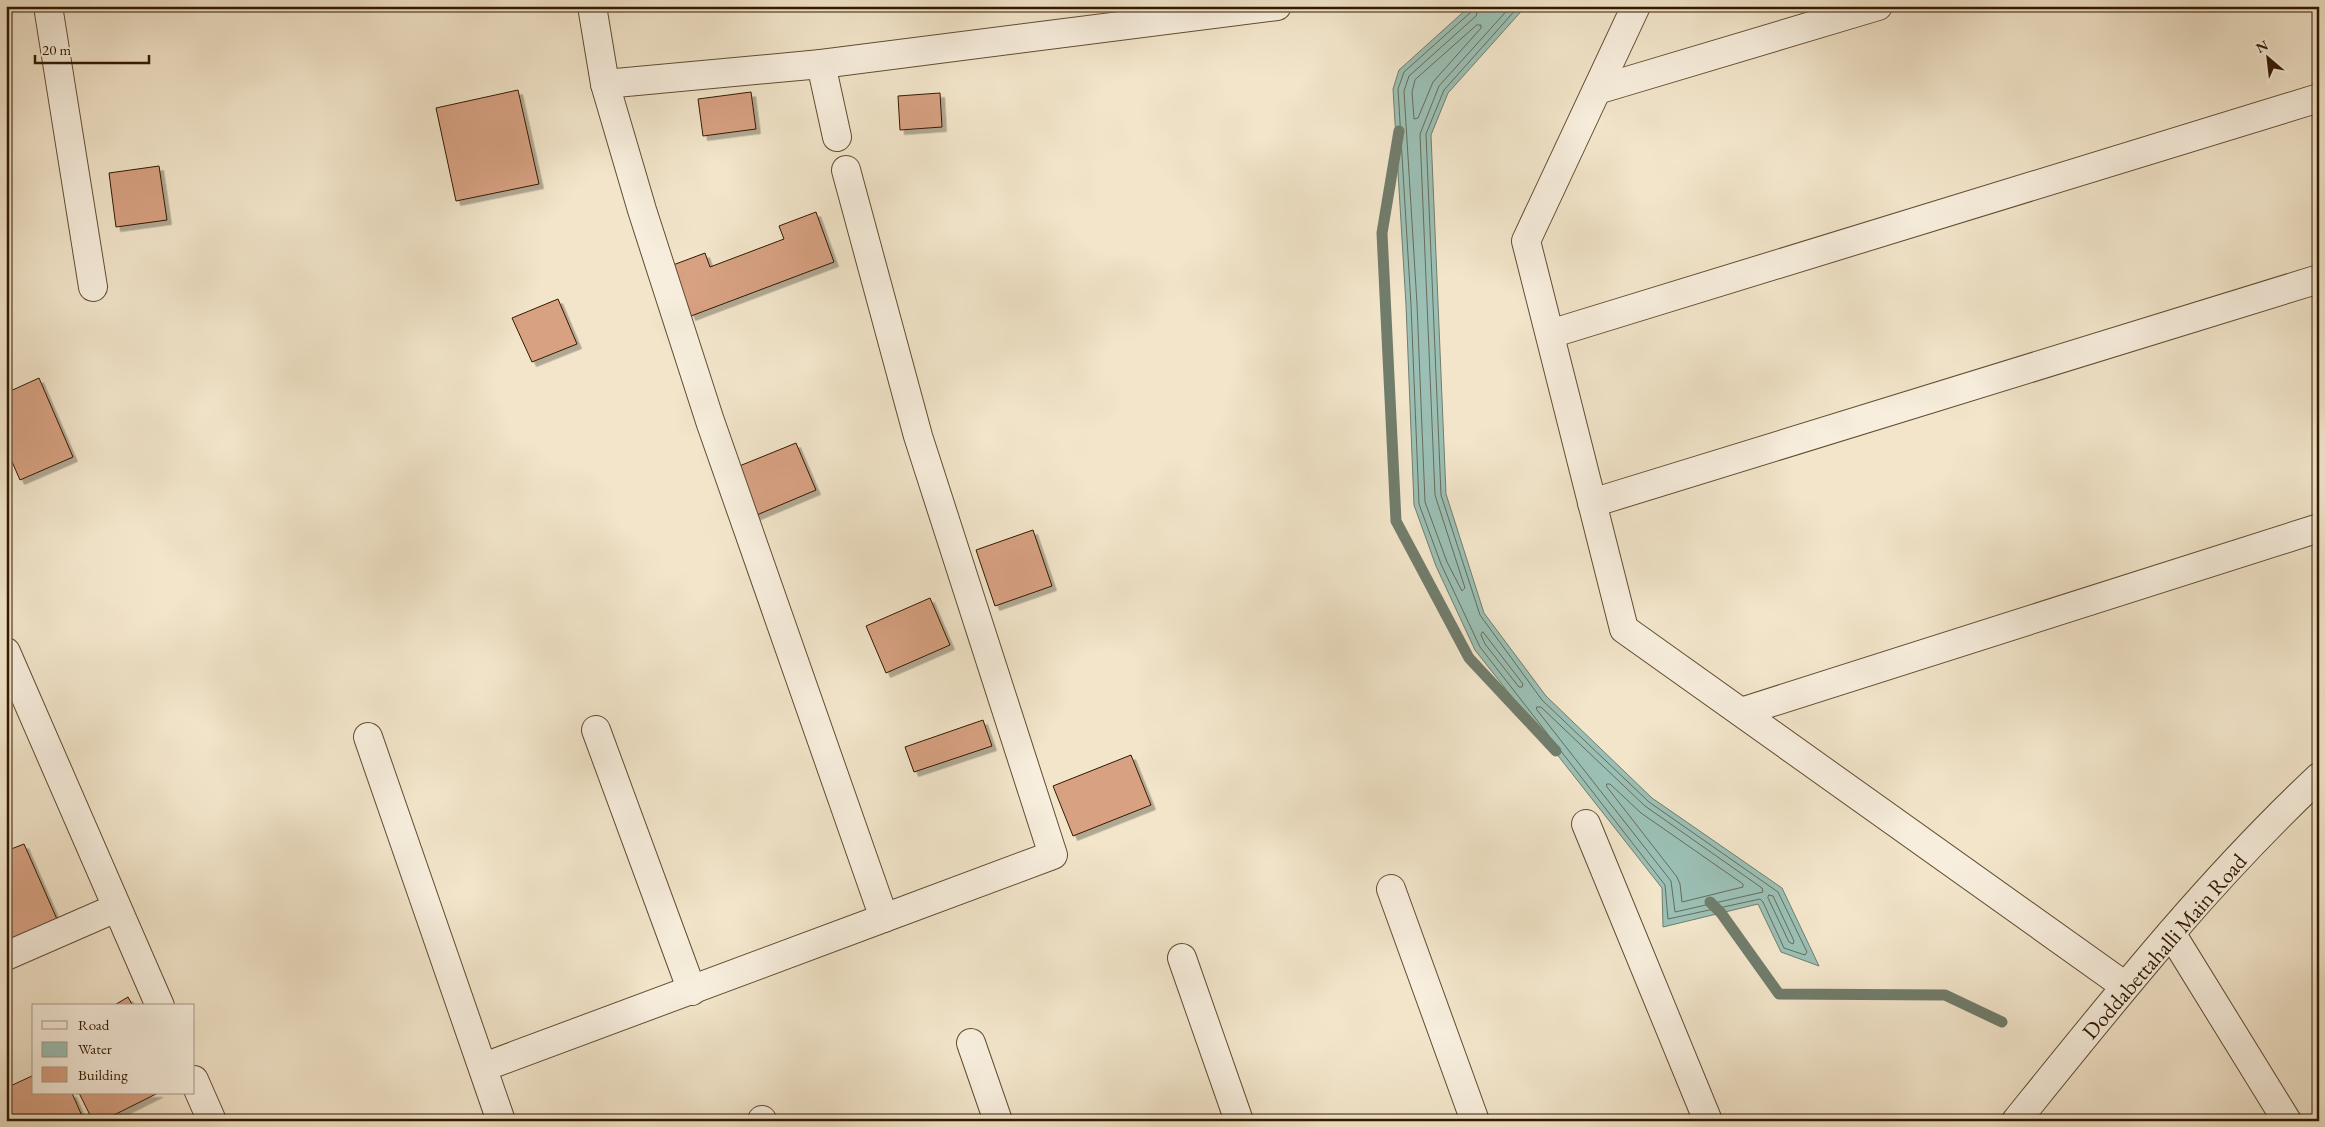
<svg xmlns="http://www.w3.org/2000/svg" width="2325" height="1127" viewBox="0 0 2325 1127" font-family="'EB Garamond',serif">
<defs>
<filter id="shadow"><feDropShadow dx="4.5" dy="4.5" stdDeviation="0" flood-color="#0004"/></filter>
</defs>
<rect width="100%" height="100%" fill="#f2e5ca"/>
<filter id="stains"><feTurbulence type="fractalNoise" baseFrequency=".004" numOctaves="4"/><feColorMatrix values="0 0 0 0 .2 0 0 0 0 .09 0 0 0 0 .02 0 0 0 .5 -.17"/></filter>
<radialGradient id="worn" r=".72"><stop offset=".6" stop-color="#630" stop-opacity="0"/><stop offset="1" stop-color="#630" stop-opacity=".3"/></radialGradient>
<polygon fill="#9bbfb4" stroke="#717d6c" points="1470,6 1526,6 1448,93 1431,135 1446,494 1484,613 1546,696 1652,798 1782,888 1819,966 1781,952 1758,904 1663,927 1662,888 1475,650 1436,566 1414,505 1406,305 1393,89 1399,70"/>
<g fill="none" stroke-linecap="round" stroke-linejoin="round">
<g stroke="#666c5a" stroke-width="1">
<polyline points="1473,6 1471,12 1404,72 1398,89 1411,305 1419,504 1441,564 1480,647 1665,885 1668,919 1760,899 1763,902 1784,948 1805,955 1807,952 1778,892 1649,802 1542,700 1480,615 1441,495 1426,134 1444,90 1519,6"/>
<polyline points="1479,6 1476,16 1409,76 1404,91 1417,304 1425,502 1447,562 1462,591 1465,588 1435,495 1420,134 1439,86 1511,6"/>
<polygon points="1477,25 1481,25 1481,28 1433,82 1418,118 1414,119 1412,92 1415,80"/>
<polygon points="1483,632 1523,684 1522,687 1519,687 1485,644 1481,635"/>
<polygon points="1537,707 1541,707 1645,806 1762,888 1763,892 1675,912 1671,881 1537,710"/>
<polygon points="1607,784 1610,784 1641,813 1743,884 1743,887 1682,902 1680,884 1677,877 1607,787"/>
<polygon points="1769,895 1773,896 1794,941 1793,944 1789,942 1768,898"/>
</g>
<g stroke="#717d6c" stroke-width="11">
<polyline points="1399,131 1382,233 1396,521 1469,658 1556,751"/>
<polyline points="1710,902 1721,913 1779,994 1945,995 2002,1022"/>
</g>
</g>
<g fill="#d7a182" stroke="#321900" filter="url(#shadow)">
<polygon points="518,90 539,184 456,201 436,108"/>
<polygon points="751,92 756,129 703,136 698,99"/>
<polygon points="940,93 942,127 900,130 898,96"/>
<polygon points="159,166 167,220 116,227 109,173"/>
<polygon points="816,212 834,262 691,316 673,265 705,253 710,267 784,239 779,226"/>
<polygon points="558,299 577,344 532,362 512,318"/>
<polygon points="39,378 73,457 20,480 6,448 6,393"/>
<polygon points="796,443 816,490 752,517 732,469"/>
<polygon points="1033,530 1052,586 995,606 976,550"/>
<polygon points="930,598 950,645 886,673 866,626"/>
<polygon points="983,720 992,746 914,772 905,747"/>
<polygon points="1131,755 1151,805 1073,836 1053,786"/>
<polygon points="24,844 60,926 6,949 6,851"/>
<polygon points="128,997 133,1006 113,1006"/>
<polygon points="34,1075 34,1093 72,1093 82,1116 71,1121 13,1121 6,1106 6,1088"/>
<polygon points="79,1093 158,1093 102,1121 93,1121"/>
<polygon points="121,1115 124,1121 109,1121"/>
</g>
<g fill="none" stroke-linecap="round" stroke-linejoin="round">
<g stroke="#624c32" stroke-width="30">
<g id="minor">
<polyline points="48,6 93,287"/>
<polyline points="1636,6 1526,241 1624,629 2125,986"/>
<polyline points="821,64 837,137"/>
<polyline points="605,84 821,64 1277,6"/>
<polyline points="1597,90 1878,6"/>
<polyline points="846,170 918,436 1053,855 884,918"/>
<polyline points="1550,334 2319,98"/>
<polyline points="1592,503 2319,279"/>
<polyline points="6,652 160,1006"/>
<polyline points="1741,712 2319,528"/>
<polyline points="596,730 692,991"/>
<polyline points="368,737 501,1121"/>
<polyline points="1586,824 1708,1121"/>
<polyline points="1391,889 1475,1121"/>
<polyline points="2171,933 2287,1121"/>
<polyline points="6,956 116,908"/>
<polyline points="1182,958 1239,1121"/>
<polyline points="971,1043 998,1121"/>
<polyline points="484,1067 884,918 710,421 642,210 605,84 592,6"/>
<polyline points="194,1080 212,1121"/>
<polyline points="762,1120 762,1121"/>
<path d="M 2016,1121 C 2112,1002 2207,882 2319,777"/>
</g>
</g>
<use href="#minor" stroke="#f7eedd" stroke-width="28"/>
</g>
<g text-anchor="middle" stroke-width="4.5" stroke-linejoin="round" paint-order="stroke">
<g font-size="22" fill="#321900" stroke="#f7eedd">
<text transform="translate(2164 946) rotate(-49)" y="8">Doddabettahalli Main Road</text>
</g>
</g>
<rect width="2325" height="1127" fill="none" stroke="#f2e5ca" stroke-width="25"/>
<rect x="8" y="8" width="2310" height="1112" fill="none" stroke="#321900" stroke-width="2.5"/>
<rect x="12" y="12" width="2300" height="1102" fill="none" stroke="#321900"/>
<rect x="32" y="1004" width="162" height="90" fill="#f7eedd" stroke="#a89985"/>
<rect x="42" y="1021" width="25" height="8" fill="#f7eedd" stroke="#a89985"/>
<text x="78" y="1030" font-size="15" fill="#321900">Road</text>
<rect x="42" y="1042" width="25" height="15" fill="#9bbfb4" stroke="#a89985"/>
<text x="78" y="1054" font-size="15" fill="#321900">Water</text>
<rect x="42" y="1067" width="25" height="15" fill="#d7a182" stroke="#a89985"/>
<text x="78" y="1080" font-size="15" fill="#321900">Building</text>
<g transform="translate(2268 58) rotate(332)" stroke="#f7eedd" stroke-width="4" paint-order="stroke">
<path d="M0-4L9 19L0 12L-9 19Z" fill="#321900"/>
<text y="-8" font-size="14" font-weight="bold" text-anchor="middle" fill="#321900">N</text>
</g>
<path d="M35 55v8h114v-8" fill="none" stroke="#321900" stroke-width="2.5"/>
<text x="42" y="55" font-size="15" fill="#321900" stroke="#f7eedd" stroke-width="4" paint-order="stroke">20 m</text>
<rect width="100%" height="100%" filter="url(#stains)"/>
<rect width="100%" height="100%" fill="url(#worn)"/>
</svg>
